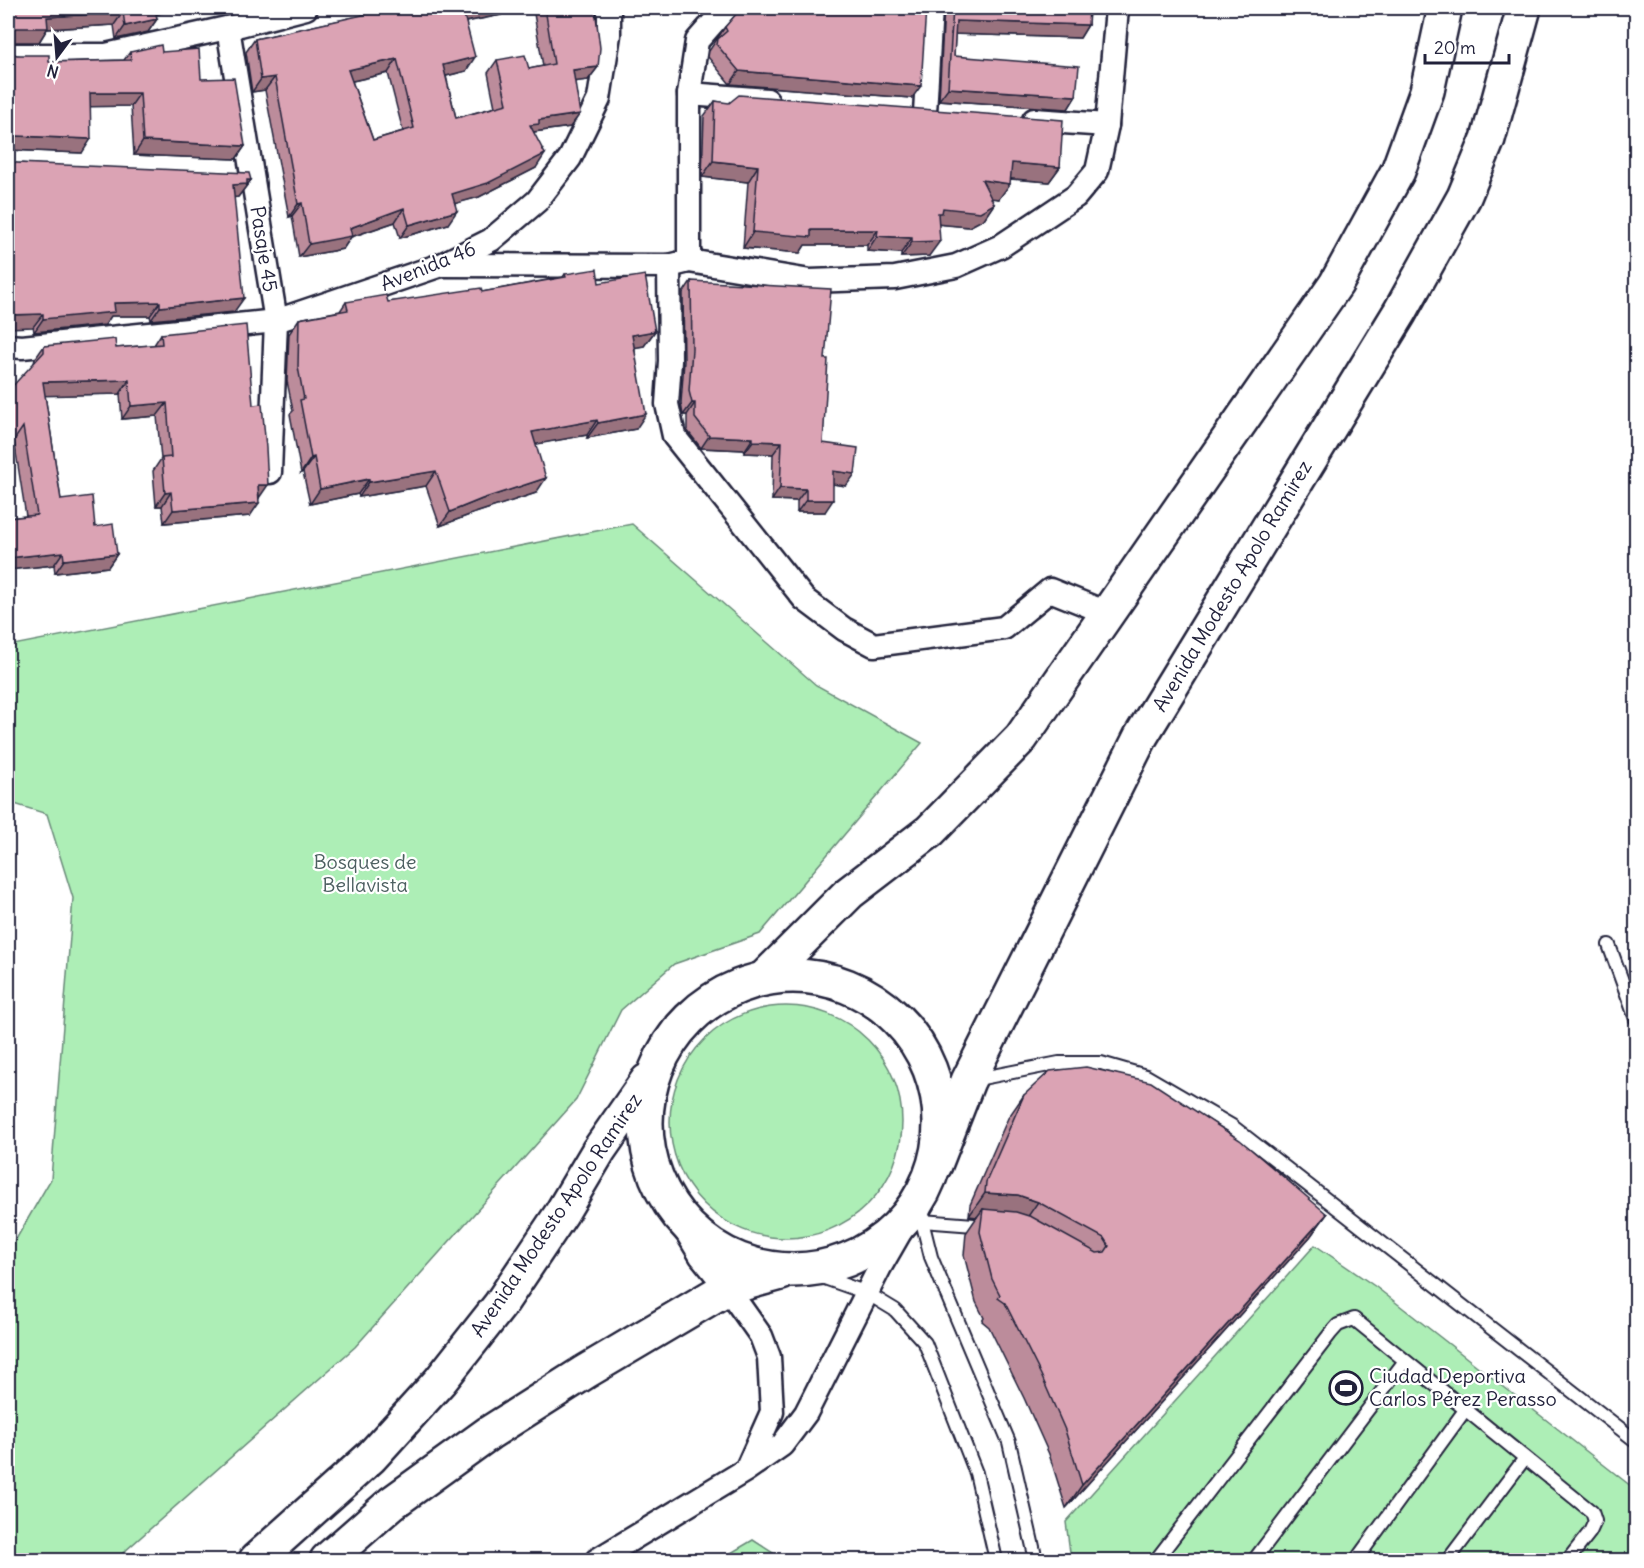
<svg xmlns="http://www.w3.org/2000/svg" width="1644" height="1568" viewBox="0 0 1644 1568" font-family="Delius,sans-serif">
<rect width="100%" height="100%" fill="#fff"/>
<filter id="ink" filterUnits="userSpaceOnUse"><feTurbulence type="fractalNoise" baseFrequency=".0167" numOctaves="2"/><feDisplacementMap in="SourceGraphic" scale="12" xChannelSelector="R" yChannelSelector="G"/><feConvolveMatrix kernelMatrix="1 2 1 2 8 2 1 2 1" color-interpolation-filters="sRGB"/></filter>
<g filter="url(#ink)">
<g fill="#adeeb6" stroke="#688878" stroke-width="1.5">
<polygon points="632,524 816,685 922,743 760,934 674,964 621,1010 576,1100 355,1347 115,1560 8,1560 8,1253 51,1179 73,898 47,814 8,802 8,646"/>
<circle cx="786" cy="1122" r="116"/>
<polygon points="1315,1245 1376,1287 1636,1490 1636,1560 1071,1560 1066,1522"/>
<polygon points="753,1540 784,1560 719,1560"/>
</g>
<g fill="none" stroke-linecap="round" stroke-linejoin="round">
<g stroke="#22223b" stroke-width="16">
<g id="service">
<polyline points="1609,945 1636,1019"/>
<polyline points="972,1080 1059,1063 1101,1063 1146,1076 1232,1126 1636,1441"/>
<polyline points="928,1184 922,1221 931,1257 1009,1442 1036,1560"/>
<polyline points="922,1221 987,1226"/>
<polyline points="802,1270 867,1293 895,1310 925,1343 976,1473 996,1560"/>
<polyline points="1156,1560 1330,1334 1338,1325 1354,1319 1592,1512 1595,1521 1590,1532 1568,1560"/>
<polyline points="1254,1560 1404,1362"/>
<polyline points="1356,1560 1465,1410"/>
<polyline points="1448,1560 1525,1458"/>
</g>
</g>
<g stroke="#22223b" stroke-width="27">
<g id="minor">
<polyline points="228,28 276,321 270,472"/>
<polyline points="8,55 106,55 240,25 306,8"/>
<polyline points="689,94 767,100"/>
<polyline points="925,113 931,8"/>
<polyline points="1034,120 1107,125"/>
<polyline points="689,261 689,94 697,41 726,8"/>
<polyline points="441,265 669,266 689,261 810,281 895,278 956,266 1001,246 1076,196 1097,171 1107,125 1117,8"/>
<polyline points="669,266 670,361 667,404 674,436 804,599 844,629 874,645 1004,628 1050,590 1107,613"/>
<polyline points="8,346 22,347 276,321 441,265 491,240 537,201 570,158 599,99 609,35 609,8"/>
<polyline points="671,1206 701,1256 727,1288 761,1336 769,1357 772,1412 747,1468"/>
<polyline points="597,1560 746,1470 782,1445 806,1413 880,1267 914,1208"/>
</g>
</g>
<g stroke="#22223b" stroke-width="38">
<g id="primary">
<circle cx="793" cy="1123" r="147"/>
<polyline points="763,979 849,893 930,831 1021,738 1336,284 1398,171 1427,91 1445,8"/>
<polyline points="935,1165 968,1081 1141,736 1400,312 1464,197 1488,139 1524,8"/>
<polyline points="256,1560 371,1457 440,1381 500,1305 561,1214 599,1150 647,1081"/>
<polyline points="327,1560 392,1503 489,1433 585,1372 727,1288 781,1273"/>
</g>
</g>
<use href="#service" stroke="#fff" stroke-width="12"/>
<use href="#minor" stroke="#fff" stroke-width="22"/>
<use href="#primary" stroke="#fff" stroke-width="33"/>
</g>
<g fill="#bc8c9b" stroke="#22223b" stroke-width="1.5" fill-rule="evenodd">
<polygon points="8,8 179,8 156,14 157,19 148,32 116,39 114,25 47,29 39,42 8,42"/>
<path d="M 375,8 L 506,8 L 501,15 L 466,22 L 466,71 L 446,76 L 456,118 L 495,107 L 488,73 L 497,60 L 529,69 L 543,66 L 533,8 L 595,8 L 598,67 L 588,80 L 575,81 L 570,127 L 534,132 L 536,168 L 479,197 L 455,203 L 448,224 L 400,238 L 395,222 L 351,237 L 343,249 L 299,257 L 292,216 L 289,217 L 265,90 L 252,92 L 246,52 L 255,39 L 373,13 L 373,11 ZM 388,73 L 403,131 L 373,140 L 352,81 Z"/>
<polygon points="944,8 1089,8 1088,25 1080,38 955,34 954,56 1076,96 1068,109 939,100"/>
<polygon points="725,27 912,98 730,84 708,57 709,51"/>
<polygon points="8,51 10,53 17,55 49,62 124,60 130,52 162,52 201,79 245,146 236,159 134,155 131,106 90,106 82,153 8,150"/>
<polygon points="715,101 1060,167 1049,182 1010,179 999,199 991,198 994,204 984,219 969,227 939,224 929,256 901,257 901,253 867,251 867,245 805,245 800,253 743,248 748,182 702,177 704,116"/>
<polygon points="10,161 17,163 251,180 238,197 234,197 234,312 151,320 150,316 111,316 105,325 34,332"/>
<polygon points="565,274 599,283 655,331 644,346 635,347 636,429 587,438 587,435 535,444 536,493 472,514 440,526 426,486 359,497 358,494 310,504 303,472 301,473 290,414 293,411 287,381 289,334 299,319 340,311 346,302 388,302 482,292 563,277"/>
<polygon points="691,281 825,359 823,443 846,486 833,484 825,512 797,512 797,501 772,500 773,454 744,453 745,450 701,448 687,430 687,415 683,415 681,403 684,361 683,293"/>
<polygon points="161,334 259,498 250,516 164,523 162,506 156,506 153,471 161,459 157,416 122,419 120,394 45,395 61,500 95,527 117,554 108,567 55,573 54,565 8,570 8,518 26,516 14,440 35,359 44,346 116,348 154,345"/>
<polygon points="1024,1095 1327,1214 1310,1237 1066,1508 1049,1454 1024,1398 989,1327 982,1321 984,1318 976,1302 964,1255 966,1233 977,1217 969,1216 970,1205 1008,1118"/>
</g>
<g fill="#99727e" stroke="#22223b" stroke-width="1.5">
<polygon points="152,8 179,8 145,18"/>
<polygon points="480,8 506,8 501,15 454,24 463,11"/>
<polygon points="123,12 114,25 47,29 39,42 8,42 8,33 10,30 47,17"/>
<polygon points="157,19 148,32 116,39 125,26"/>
<polygon points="956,21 1088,25 1080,38 951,34"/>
<polygon points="475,57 466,71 434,79 443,65"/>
<polygon points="397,59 388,73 339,84 348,70"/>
<polygon points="598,67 588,80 564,83 573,70"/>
<polygon points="739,71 921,86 912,98 730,84"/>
<polygon points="275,77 265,90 252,92 261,79"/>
<polygon points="948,88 1076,96 1068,109 939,100"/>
<polygon points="90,93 140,93 131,106 81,107"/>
<polygon points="580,114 570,127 533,132 530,125 539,120"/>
<polygon points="17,136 91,139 82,153 8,150 8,141 12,138"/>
<polygon points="143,141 245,146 236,159 134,155"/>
<polygon points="545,154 536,168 479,197 443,207 452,194"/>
<polygon points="713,161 758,166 748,182 702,177"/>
<polygon points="1012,163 1060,167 1049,182 1002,178"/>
<polygon points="247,180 251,180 238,197 224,199 233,185"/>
<polygon points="982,180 1010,184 999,199 971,196"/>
<polygon points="302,203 292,216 289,217 298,204"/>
<polygon points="994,204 984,219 969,227 935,224 938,213 943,208"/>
<polygon points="404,208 395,222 351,237 343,249 299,257 309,244 350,228"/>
<polygon points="457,211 448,224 400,238 409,225"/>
<polygon points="811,230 878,230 867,245 805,245 800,253 743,248 753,232"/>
<polygon points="877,236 912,238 901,253 867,251"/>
<polygon points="940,241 929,256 901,257 912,242"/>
<polygon points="244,298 234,312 151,320 160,307"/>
<polygon points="160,302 150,316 111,316 105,325 34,332 43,319 114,303"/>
<polygon points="43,314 33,327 8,328 8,315"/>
<polygon points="655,331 644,346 622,350 632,335"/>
<polygon points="129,380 120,394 34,396 43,382"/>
<polygon points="167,403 157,416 122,419 131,406"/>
<polygon points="692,403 695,403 687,415 683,415"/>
<polygon points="646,414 636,429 587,438 598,423"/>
<polygon points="597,420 587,435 521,447 532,432"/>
<polygon points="709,436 753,438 745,450 701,448"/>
<polygon points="753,441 782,442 773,454 744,453"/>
<polygon points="314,457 303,472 301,473 311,458"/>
<polygon points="436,471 426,486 359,497 369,482"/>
<polygon points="833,471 855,474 846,486 825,483"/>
<polygon points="546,478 536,493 472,514 440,526 450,512 482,499"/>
<polygon points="369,479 358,494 310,504 320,489"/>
<polygon points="258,485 268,485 259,498"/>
<polygon points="780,488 806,489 797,501 772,500"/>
<polygon points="171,492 162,506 156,506 165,493"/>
<polygon points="806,500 833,500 825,512 797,512"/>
<polygon points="259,503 250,516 164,523 173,510"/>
<polygon points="63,552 54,565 8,570 8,558"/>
<polygon points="117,554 108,567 55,573 64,560"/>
<polygon points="985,1193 1018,1195 1038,1202 1022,1225 983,1209 977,1217 969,1216"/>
<polygon points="1327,1214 1310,1237 1066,1508 1082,1485"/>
</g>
<g fill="#dba3b4" stroke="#22223b" stroke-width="1.5" fill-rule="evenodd">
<polygon points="8,8 155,8 157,19 125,26 123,12 47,17 48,28 17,28 10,30 8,33"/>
<path d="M 384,8 L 480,8 L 463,11 L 475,57 L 443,65 L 456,118 L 507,104 L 497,60 L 525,55 L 529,69 L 554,64 L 545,8 L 595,8 L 600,48 L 598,67 L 573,70 L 580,114 L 539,120 L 539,124 L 530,125 L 545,154 L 488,183 L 452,194 L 457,211 L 409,225 L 404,208 L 350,228 L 352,236 L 309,244 L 302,203 L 298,204 L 275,77 L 261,79 L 255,39 L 385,10 ZM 397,59 L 414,128 L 373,140 L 348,70 Z"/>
<polygon points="744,8 926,8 921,86 739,71 717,45 718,39 727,31 725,27 737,13"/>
<polygon points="953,8 1089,8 1088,25 956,21 954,56 1079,66 1076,96 948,88"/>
<polygon points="161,45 162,52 199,49 201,79 234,78 245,146 143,141 140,93 90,93 91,139 17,136 12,138 8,141 8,51 10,53 17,55 49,55 49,62 131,60 130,52"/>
<polygon points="739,95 1063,120 1060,167 1012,163 1010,184 982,180 994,204 980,212 943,208 942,213 938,213 940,241 912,242 912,238 877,236 878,230 811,230 811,237 753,232 758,166 713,161 715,101 729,103"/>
<polygon points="8,158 10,161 17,163 249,173 251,180 247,180 247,184 233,185 244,298 160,307 160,302 114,303 115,312 43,319 43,314 8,315"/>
<polygon points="597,269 599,283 645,275 655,331 632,335 646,414 598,423 597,420 532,432 546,478 482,499 450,512 436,471 369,482 369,479 320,489 314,457 311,458 300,400 304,399 298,367 299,319 348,310 346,302 386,295 388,302 481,288 482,292 566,277 565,274"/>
<polygon points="691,281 831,289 825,359 828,359 823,443 858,448 855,474 833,471 833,500 806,500 806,489 780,488 782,442 753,441 753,438 709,436 695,418 695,403 692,403 689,391 692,349"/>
<polygon points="246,325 253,405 262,404 266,448 268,485 258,485 259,503 173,510 171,492 165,493 162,458 171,457 167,403 131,406 129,380 43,382 61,500 92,496 95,527 113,524 117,554 64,560 63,552 8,558 8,518 37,515 23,427 8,449 8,391 44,352 44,346 115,339 116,348 162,344 161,334"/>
<polygon points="1086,1067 1151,1082 1240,1140 1327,1214 1082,1485 1065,1430 1041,1375 1005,1303 998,1298 1000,1295 992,1279 980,1232 983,1209 1016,1212 1032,1217 1097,1253 1105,1252 1109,1246 1104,1238 1038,1202 1018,1195 985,1193 986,1182 1024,1095 1050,1071"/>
</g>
</g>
<defs>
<g id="stadium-ring" transform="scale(1.725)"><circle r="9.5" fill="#fff" stroke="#22223b" stroke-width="1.5"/><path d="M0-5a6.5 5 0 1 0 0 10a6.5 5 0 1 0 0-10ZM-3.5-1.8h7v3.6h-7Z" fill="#22223b"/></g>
</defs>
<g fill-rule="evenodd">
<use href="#stadium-ring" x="1346" y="1388"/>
</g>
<g text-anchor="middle" stroke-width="4.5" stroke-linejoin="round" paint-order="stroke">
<g font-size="20" fill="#22223b" stroke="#fff">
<text transform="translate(264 249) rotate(81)" y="7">Pasaje 45</text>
<text transform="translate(428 266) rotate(-22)" y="7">Avenida 46</text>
<text transform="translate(1232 586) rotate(-59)" y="7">Avenida Modesto Apolo Ramirez</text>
<text transform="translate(556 1215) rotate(-56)" y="7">Avenida Modesto Apolo Ramirez</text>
</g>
<g font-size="20" fill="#4c5f60" stroke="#fff">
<text x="365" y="869">Bosques de<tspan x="365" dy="23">Bellavista</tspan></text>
</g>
<g font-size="20" fill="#22223b" stroke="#fff" text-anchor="start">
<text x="1369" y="1383">Ciudad Deportiva<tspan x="1369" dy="23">Carlos Pérez Perasso</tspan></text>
</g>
</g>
<rect width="1644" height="1568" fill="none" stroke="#fff" stroke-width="30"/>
<rect x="15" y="15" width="1614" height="1538" fill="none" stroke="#22223b" stroke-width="2" filter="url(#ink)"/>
<g transform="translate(57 57) rotate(196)" stroke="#ffffff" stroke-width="4.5" paint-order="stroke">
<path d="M0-4.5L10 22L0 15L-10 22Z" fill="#22223b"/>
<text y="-9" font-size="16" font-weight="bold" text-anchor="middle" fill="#22223b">N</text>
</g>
<path d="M1425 54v9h84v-9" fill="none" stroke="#22223b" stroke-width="3"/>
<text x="1434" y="54" font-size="18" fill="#22223b" stroke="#ffffff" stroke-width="4.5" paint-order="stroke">20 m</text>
</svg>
